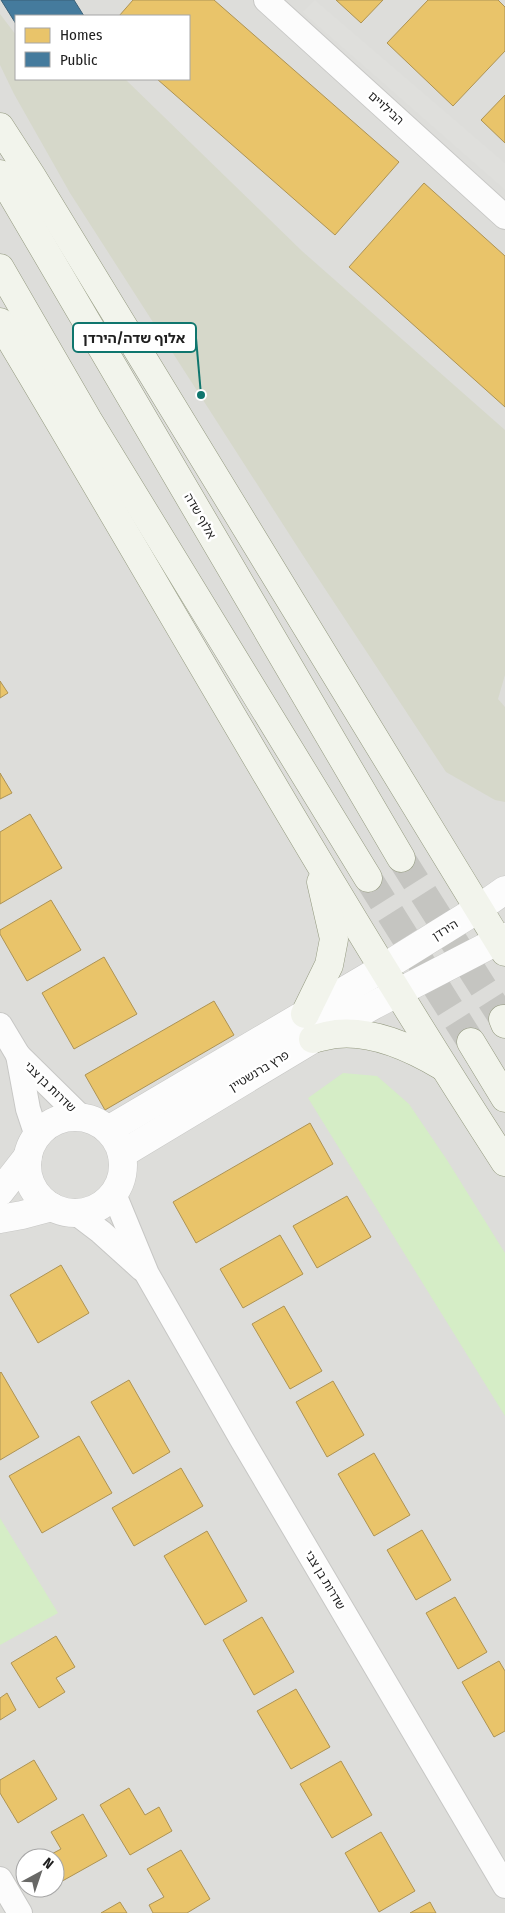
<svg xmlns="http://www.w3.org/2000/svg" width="505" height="1913" viewBox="0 0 505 1913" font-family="'Fira Sans Condensed','Noto Sans Hebrew',sans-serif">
<rect width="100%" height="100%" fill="#eeeee9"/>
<path fill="#ddddda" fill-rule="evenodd" d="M 0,0 L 505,0 L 505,1913 L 0,1913 ZM 16,16 L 189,16 L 189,79 L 16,79 ZM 25,1858 L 55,1858 L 55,1888 L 25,1888 Z"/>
<polygon fill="#d6d8ca" points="0,14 16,35 16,79 125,79 302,251 505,430 505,675 498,699 505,707 505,802 495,800 446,772 302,554 70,193 14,94 0,65"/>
<g fill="#d5edc6">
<polygon points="343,1073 377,1076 409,1104 447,1160 505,1253 505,1416 308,1098"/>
<polygon points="0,1518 58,1613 0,1645"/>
</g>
<polygon fill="#dfdfdc" points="315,0 505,163 505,190 302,12"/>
<g fill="#e9c46a" stroke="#ad9354">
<polygon points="133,0 214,0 399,162 335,235 157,79 189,79 189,16 119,16"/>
<polygon points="336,0 383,0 361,23"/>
<polygon points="428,0 498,0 505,7 505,51 453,106 387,43"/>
<polygon points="505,95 505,143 481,120"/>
<polygon points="424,183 505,256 505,407 349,267"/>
<polygon points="0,681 8,693 0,698"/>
<polygon points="0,773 12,793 0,799"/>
<polygon points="30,814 62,868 0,904 0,832"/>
<polygon points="51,900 81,950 27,981 0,934 0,930"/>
<polygon points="104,957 137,1014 74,1049 42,993"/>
<polygon points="214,1001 234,1035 105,1110 85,1075"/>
<polygon points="310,1123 333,1164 196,1243 173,1202"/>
<polygon points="347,1196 371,1237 317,1268 293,1226"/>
<polygon points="280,1235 303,1274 243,1308 220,1269"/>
<polygon points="61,1265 89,1313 38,1343 10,1295"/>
<polygon points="284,1306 322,1371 290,1389 252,1324"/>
<polygon points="1,1372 39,1437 0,1460 0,1373"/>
<polygon points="129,1380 170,1452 133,1474 91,1402"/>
<polygon points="333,1381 364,1435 327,1457 296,1402"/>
<polygon points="79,1436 112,1493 42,1533 9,1476"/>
<polygon points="374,1453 410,1515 374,1536 338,1474"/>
<polygon points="181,1468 203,1506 134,1546 112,1508"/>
<polygon points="422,1530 451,1580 416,1600 387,1550"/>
<polygon points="207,1531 247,1601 205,1625 164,1556"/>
<polygon points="455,1597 487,1652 458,1669 426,1613"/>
<polygon points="262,1617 294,1672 254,1695 223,1640"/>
<polygon points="56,1636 75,1667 56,1678 65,1692 39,1708 11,1663"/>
<polygon points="499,1661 505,1671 505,1731 494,1737 462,1682"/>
<polygon points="296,1689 330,1747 291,1769 257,1711"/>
<polygon points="7,1693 16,1710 0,1720 0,1698"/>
<polygon points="34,1760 57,1799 18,1823 0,1793 0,1780"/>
<polygon points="341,1761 372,1815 332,1838 300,1784"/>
<polygon points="129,1788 145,1815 159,1807 172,1831 130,1855 100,1805"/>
<polygon points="83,1814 107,1856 57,1884 55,1880 55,1858 44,1858 61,1849 51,1832"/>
<polygon points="381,1832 415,1891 379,1912 345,1853"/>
<polygon points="181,1850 210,1899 187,1913 153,1913 149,1905 164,1897 147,1869"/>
<polygon points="120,1902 127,1913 101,1913"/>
<polygon points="430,1902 436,1913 410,1913"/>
</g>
<polygon fill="#457b9d" stroke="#3a6078" points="1,0 74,0 84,16 16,16 16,24"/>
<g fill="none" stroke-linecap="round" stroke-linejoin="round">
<g stroke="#c5c5c1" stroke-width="28" stroke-dasharray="28 14" stroke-linecap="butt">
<polyline points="401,858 503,1019"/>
<polyline points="368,878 471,1042"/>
</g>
<g stroke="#c7c7c5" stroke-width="26">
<g id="minor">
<polyline points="266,0 505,217"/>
<polyline points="0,1025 18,1055 82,1118"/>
<polyline points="18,1055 28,1109 37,1136"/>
<polyline points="114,1194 147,1274 241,1438 505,1886"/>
<polyline points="76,1213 101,1232 142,1269"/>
<polyline points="0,1879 20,1913"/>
</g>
</g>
<g stroke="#c7c7c5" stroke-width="29">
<g id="tertiary">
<circle cx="75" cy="1165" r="48"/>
<polyline points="108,1130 383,968 478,909 505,890"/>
<polyline points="122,1154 313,1039 374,1005 505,937"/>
<polyline points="0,1192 28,1156"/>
<polyline points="0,1219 22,1215 52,1207"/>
</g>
</g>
<g stroke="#93997f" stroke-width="29">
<g id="secondary">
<polyline points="0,127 31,175 505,952"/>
<polyline points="0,174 401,858"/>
<polyline points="0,268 88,420 368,878"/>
<path d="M 0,322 C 168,602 327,888 505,1162"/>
<polyline points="305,1014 329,965 334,939 321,882"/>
<polyline points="503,1019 505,1024"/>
<path d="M 313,1039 C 321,1037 329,1035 336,1034 C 373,1030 412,1048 442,1066"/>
<polyline points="471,1042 505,1098"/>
</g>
</g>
<use href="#minor" stroke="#fcfcfc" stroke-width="24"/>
<use href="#tertiary" stroke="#fcfcfc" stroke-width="28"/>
<use href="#secondary" stroke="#f2f4ec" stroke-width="28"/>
</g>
<g text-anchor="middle" stroke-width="5" stroke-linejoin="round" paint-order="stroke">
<g font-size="12" fill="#202020" stroke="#fff">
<text transform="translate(386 108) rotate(42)" y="4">הבילויים</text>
<text transform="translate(200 516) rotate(60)" y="4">אלוף שדה</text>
<text transform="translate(445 930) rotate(-32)" y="4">הירדן</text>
<text transform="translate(259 1071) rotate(-31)" y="4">פרץ ברנשטיין</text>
<text transform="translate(50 1087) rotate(44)" y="4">שדרות בן צבי</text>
<text transform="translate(325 1580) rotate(59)" y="4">שדרות בן צבי</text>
</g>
</g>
<path fill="none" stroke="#0f766e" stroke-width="2" d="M201 395L196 338"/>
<circle fill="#0f766e" stroke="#fff" stroke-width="2" cx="201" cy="395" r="5"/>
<rect fill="#fff" stroke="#0f766e" stroke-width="2" x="73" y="323" width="123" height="29" rx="5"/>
<g font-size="14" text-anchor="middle" font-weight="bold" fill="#202020">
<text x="134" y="343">אלוף שדה/הירדן</text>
</g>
<rect x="15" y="15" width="175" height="65" fill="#ffffff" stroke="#a6a6a6"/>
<rect x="25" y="28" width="25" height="15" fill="#e9c46a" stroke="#a6a6a6"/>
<text x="60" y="40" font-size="15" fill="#202020">Homes</text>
<rect x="25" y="52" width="25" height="15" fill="#457b9d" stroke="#a6a6a6"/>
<text x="60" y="65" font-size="15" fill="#202020">Public</text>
<g transform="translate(40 1873) rotate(40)"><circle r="24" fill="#ffffff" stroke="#a6a6a6"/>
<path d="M0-4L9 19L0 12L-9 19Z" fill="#686866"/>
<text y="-8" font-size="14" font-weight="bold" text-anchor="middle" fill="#202020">N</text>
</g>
</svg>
